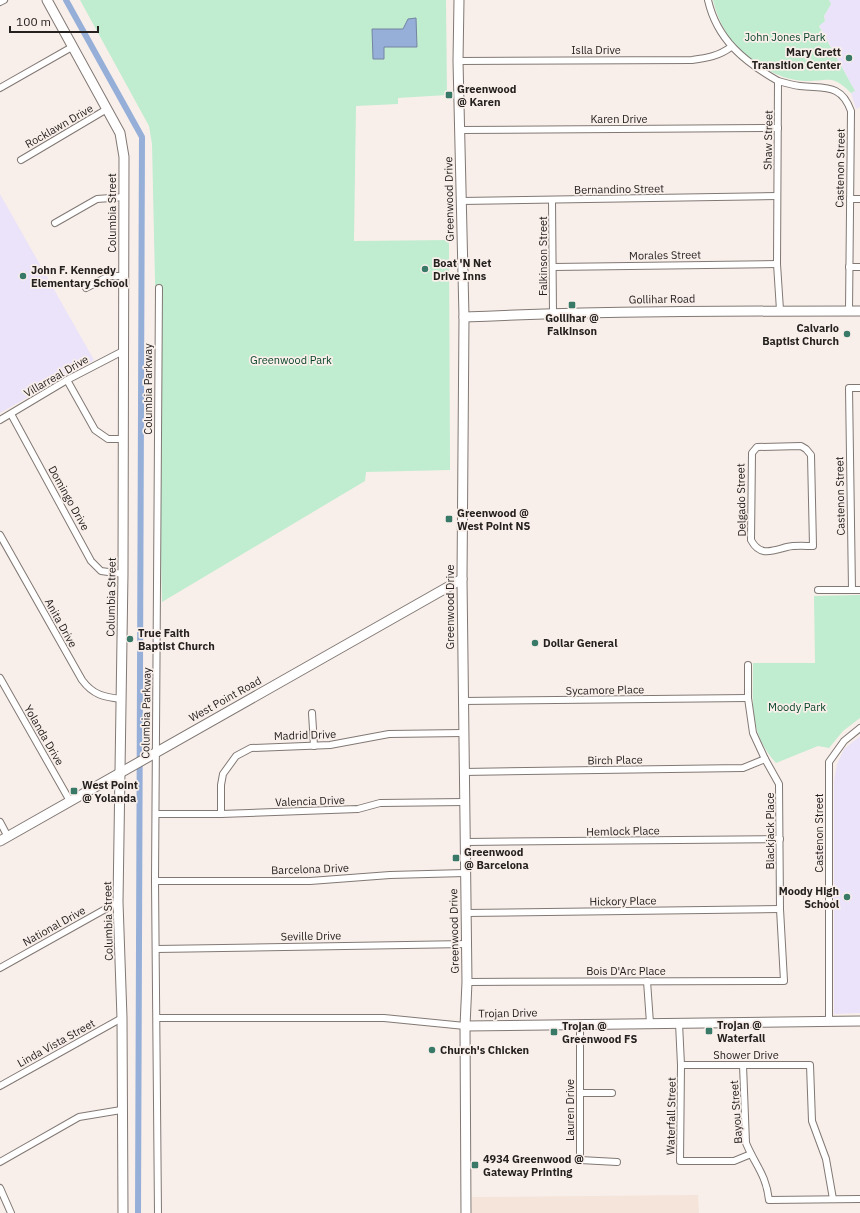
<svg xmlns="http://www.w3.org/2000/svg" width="860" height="1213" viewBox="0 0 860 1213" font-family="'IBM Plex Sans',sans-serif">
<rect width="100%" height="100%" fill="#f9efea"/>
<polygon fill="#f5e4da" points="698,1195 699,1213 472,1213 472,1197"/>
<g fill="#ebe3f9">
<polygon points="829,0 860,0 860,107 856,109 851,93 855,91 819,25 825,21 824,16 831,4"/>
<polygon points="0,194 94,360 0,413"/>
<polygon points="860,736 860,1013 834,1014 834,781 837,764 844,749"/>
</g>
<g fill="#c0ecd0">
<polygon points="80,0 446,0 447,95 398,98 398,104 356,106 354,241 449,240 450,470 366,472 365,481 162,602 152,144 149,126"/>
<path d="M 713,0 L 829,0 L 831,4 L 824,16 L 825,21 L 819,26 L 855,91 L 851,93 C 832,74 829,81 807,81 C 777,81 743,58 727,34 C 720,23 716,12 713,0 Z"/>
<path d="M 860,595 L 860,718 L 843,731 L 829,748 L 818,746 L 776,763 C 748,733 753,701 753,663 L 815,663 L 814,596 Z"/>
</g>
<polygon fill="#96afd8" stroke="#7484a0" points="416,18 417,47 384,47 384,59 373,59 372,29 403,29 408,19"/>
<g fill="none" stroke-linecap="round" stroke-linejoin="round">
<polyline stroke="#96afd8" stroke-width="6" points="66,0 142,137 138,1213"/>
<g stroke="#817874" stroke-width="8">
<g id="street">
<path d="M 708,0 C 717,40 745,62 778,81 L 777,264 L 780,310"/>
<polyline points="0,2 4,0"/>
<path d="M 458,61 L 692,60 C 707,58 719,56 731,47"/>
<path d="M 778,81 C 785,83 792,85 800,86 C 824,89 841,83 851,111 L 849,311"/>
<polyline points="0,88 72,47"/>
<polyline points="460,130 778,128"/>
<polyline points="21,160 107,109"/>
<polyline points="850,199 860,199"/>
<polyline points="552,200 553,313"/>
<polyline points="461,201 777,196"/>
<polyline points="55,223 97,199 124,197"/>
<polyline points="553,267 777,264"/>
<polyline points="849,267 860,267"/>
<polyline points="86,288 109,276 124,276"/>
<polyline points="67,380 95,430 108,439 123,439"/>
<polyline points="11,414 91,561 101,571 123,574"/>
<polyline points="0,420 67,380 123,351"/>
<path d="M 801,446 L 806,449 L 811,455 L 813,546 C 805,546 795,545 787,547 C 772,551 760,557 751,540 L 752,453 L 757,447 Z"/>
<path d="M 0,535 L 82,680 C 93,695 104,697 121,699"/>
<polyline points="818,590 860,590"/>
<polyline points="852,590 849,388 860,388"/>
<polyline points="0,678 70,801"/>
<polyline points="463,701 748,698"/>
<polyline points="312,713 314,746"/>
<polyline points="463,772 743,768 765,759"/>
<polyline points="156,814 221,814 358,809 380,803 464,802"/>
<polyline points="221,814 221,785 223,774 236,756 251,748 330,745 389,734 463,733"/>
<polyline points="0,822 8,837"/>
<polyline points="466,842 780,839"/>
<polyline points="155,881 310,881 390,875 465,873"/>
<polyline points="466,913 780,909"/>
<polyline points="156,949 467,944"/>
<polyline points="0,968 118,902"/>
<polyline points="647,981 650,1023"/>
<polyline points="467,982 784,981 780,909 779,784 765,759 753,733 748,698 748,665"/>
<polyline points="157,1018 384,1018 465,1026"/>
<polyline points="829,1021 829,762 844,741 860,728"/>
<polyline points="679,1023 681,1065 680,1161 734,1161 751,1154"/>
<polyline points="580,1024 580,1160 617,1162"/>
<polyline points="681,1065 810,1065 812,1121 826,1159 833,1199"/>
<path d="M 743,1065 L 746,1143 C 755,1165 766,1174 769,1200 L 860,1199"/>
<polyline points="0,1086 122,1018"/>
<polyline points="581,1093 612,1093"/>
<polyline points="0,1162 79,1117 121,1110"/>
<polyline points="0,1188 11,1213"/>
<polyline points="158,1213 155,881 159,288"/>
</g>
</g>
<g stroke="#817874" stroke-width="11">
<g id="secondary">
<polyline points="47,0 120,133 124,157 123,574 118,902 122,1018 123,1213"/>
<polyline points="459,0 458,61 464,317 462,579 467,982 465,1026 466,1213"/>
<path d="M 464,317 C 596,311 728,311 860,311"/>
<polyline points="0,841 462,579"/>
<polyline points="465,1026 860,1021"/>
</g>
</g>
<use href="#street" stroke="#fff" stroke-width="6"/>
<use href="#secondary" stroke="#fff" stroke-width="9"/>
</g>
<g fill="#397968" stroke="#f9efea" stroke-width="1.5">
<circle cx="849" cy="58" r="4"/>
<rect x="445" y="91" width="8" height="8" rx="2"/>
<circle cx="425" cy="269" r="4"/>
<circle cx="23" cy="276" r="4"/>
<rect x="568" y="301" width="8" height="8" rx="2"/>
<circle cx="847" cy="334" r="4"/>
<rect x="445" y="515" width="8" height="8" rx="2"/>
<circle cx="130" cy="639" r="4"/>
<circle cx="535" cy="643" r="4"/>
<rect x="70" y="787" width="8" height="8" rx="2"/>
<rect x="452" y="854" width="8" height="8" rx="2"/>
<circle cx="847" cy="897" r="4"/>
<rect x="705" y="1027" width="8" height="8" rx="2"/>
<rect x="550" y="1028" width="8" height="8" rx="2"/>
<circle cx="432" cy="1050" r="4"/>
<rect x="471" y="1161" width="8" height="8" rx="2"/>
</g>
<g text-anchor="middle" stroke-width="3.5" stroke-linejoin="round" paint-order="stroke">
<g font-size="11" fill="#074429" stroke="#f9efea">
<text x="785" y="41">John Jones Park</text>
<text x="291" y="364">Greenwood Park</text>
<text x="797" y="711">Moody Park</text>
</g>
<g font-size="11" fill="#25211f" stroke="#f9efea">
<text x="596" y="54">Islla Drive</text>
<text x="619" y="123">Karen Drive</text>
<text transform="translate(59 126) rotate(-30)" y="4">Rocklawn Drive</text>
<text transform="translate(768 140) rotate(-89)" y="4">Shaw Street</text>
<text transform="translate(840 168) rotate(-89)" y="4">Castenon Street</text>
<text transform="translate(619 189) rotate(-1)" y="4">Bernandino Street</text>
<text transform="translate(449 199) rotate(-91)" y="4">Greenwood Drive</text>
<text transform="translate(112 213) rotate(-90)" y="4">Columbia Street</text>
<text transform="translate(665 255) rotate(-1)" y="4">Morales Street</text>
<text transform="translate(543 256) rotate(-90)" y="4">Falkinson Street</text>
<text transform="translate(662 299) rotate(-1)" y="4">Gollihar Road</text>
<text transform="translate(56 376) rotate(-30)" y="4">Villarreal Drive</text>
<text transform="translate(148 389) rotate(-90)" y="4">Columbia Parkway</text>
<text transform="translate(840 496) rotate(-91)" y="4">Castenon Street</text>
<text transform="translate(69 498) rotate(61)" y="4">Domingo Drive</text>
<text transform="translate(741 500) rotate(-91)" y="4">Delgado Street</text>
<text transform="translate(111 597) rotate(-89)" y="4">Columbia Street</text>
<text transform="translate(450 607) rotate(-90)" y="4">Greenwood Drive</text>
<text transform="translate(61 623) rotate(61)" y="4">Anita Drive</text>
<text transform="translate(605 690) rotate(-1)" y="4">Sycamore Place</text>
<text transform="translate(225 699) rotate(-29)" y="4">West Point Road</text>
<text transform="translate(146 713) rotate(-89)" y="4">Columbia Parkway</text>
<text transform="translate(44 735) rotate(60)" y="4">Yolanda Drive</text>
<text transform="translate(305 735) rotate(-2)" y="4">Madrid Drive</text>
<text transform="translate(615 760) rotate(-1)" y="4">Birch Place</text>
<text transform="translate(310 801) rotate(-2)" y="4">Valencia Drive</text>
<text transform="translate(623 831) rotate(-1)" y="4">Hemlock Place</text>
<text transform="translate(770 831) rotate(-90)" y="4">Blackjack Place</text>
<text transform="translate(819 833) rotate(-90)" y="4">Castenon Street</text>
<text transform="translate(310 869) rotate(-2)" y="4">Barcelona Drive</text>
<text transform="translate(623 901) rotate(-1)" y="4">Hickory Place</text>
<text transform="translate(108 921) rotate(-91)" y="4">Columbia Street</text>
<text transform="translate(54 926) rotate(-29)" y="4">National Drive</text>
<text transform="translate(454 931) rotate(-91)" y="4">Greenwood Drive</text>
<text transform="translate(311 936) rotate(-1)" y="4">Seville Drive</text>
<text x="626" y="975">Bois D'Arc Place</text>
<text transform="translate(508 1013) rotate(-1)" y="4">Trojan Drive</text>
<text transform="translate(56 1043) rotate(-29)" y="4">Linda Vista Street</text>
<text x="746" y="1059">Shower Drive</text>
<text transform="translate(570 1110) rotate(-90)" y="4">Lauren Drive</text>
<text transform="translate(736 1112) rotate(-94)" y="4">Bayou Street</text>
<text transform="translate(671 1116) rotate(-89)" y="4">Waterfall Street</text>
</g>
<g font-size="11" font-weight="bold" fill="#25211f" stroke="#f9efea" text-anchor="start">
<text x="841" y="56" text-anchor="end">Mary Grett<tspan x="841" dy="13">Transition Center</tspan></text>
<text x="457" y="93">Greenwood<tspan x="457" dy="13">@ Karen</tspan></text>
<text x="433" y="267">Boat 'N Net<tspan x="433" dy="13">Drive Inns</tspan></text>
<text x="31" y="274">John F. Kennedy<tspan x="31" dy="13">Elementary School</tspan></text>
<text x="572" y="322" text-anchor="middle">Gollihar @<tspan x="572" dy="13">Falkinson</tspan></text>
<text x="839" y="332" text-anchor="end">Calvario<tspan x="839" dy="13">Baptist Church</tspan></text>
<text x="457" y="517">Greenwood @<tspan x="457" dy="13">West Point NS</tspan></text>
<text x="138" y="637">True Faith<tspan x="138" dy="13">Baptist Church</tspan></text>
<text x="543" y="647">Dollar General</text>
<text x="82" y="789">West Point<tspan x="82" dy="13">@ Yolanda</tspan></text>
<text x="464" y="856">Greenwood<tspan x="464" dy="13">@ Barcelona</tspan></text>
<text x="839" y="895" text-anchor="end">Moody High<tspan x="839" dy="13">School</tspan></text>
<text x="717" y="1029">Trojan @<tspan x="717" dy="13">Waterfall</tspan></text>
<text x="562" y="1030">Trojan @<tspan x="562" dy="13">Greenwood FS</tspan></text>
<text x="440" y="1054">Church's Chicken</text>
<text x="483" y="1163">4934 Greenwood @<tspan x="483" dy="13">Gateway Printing</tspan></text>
</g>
</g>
<path d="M10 26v6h88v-6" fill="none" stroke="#25211f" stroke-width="2"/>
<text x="16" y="26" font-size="12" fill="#25211f" stroke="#f9efea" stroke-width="3" paint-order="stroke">100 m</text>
</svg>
